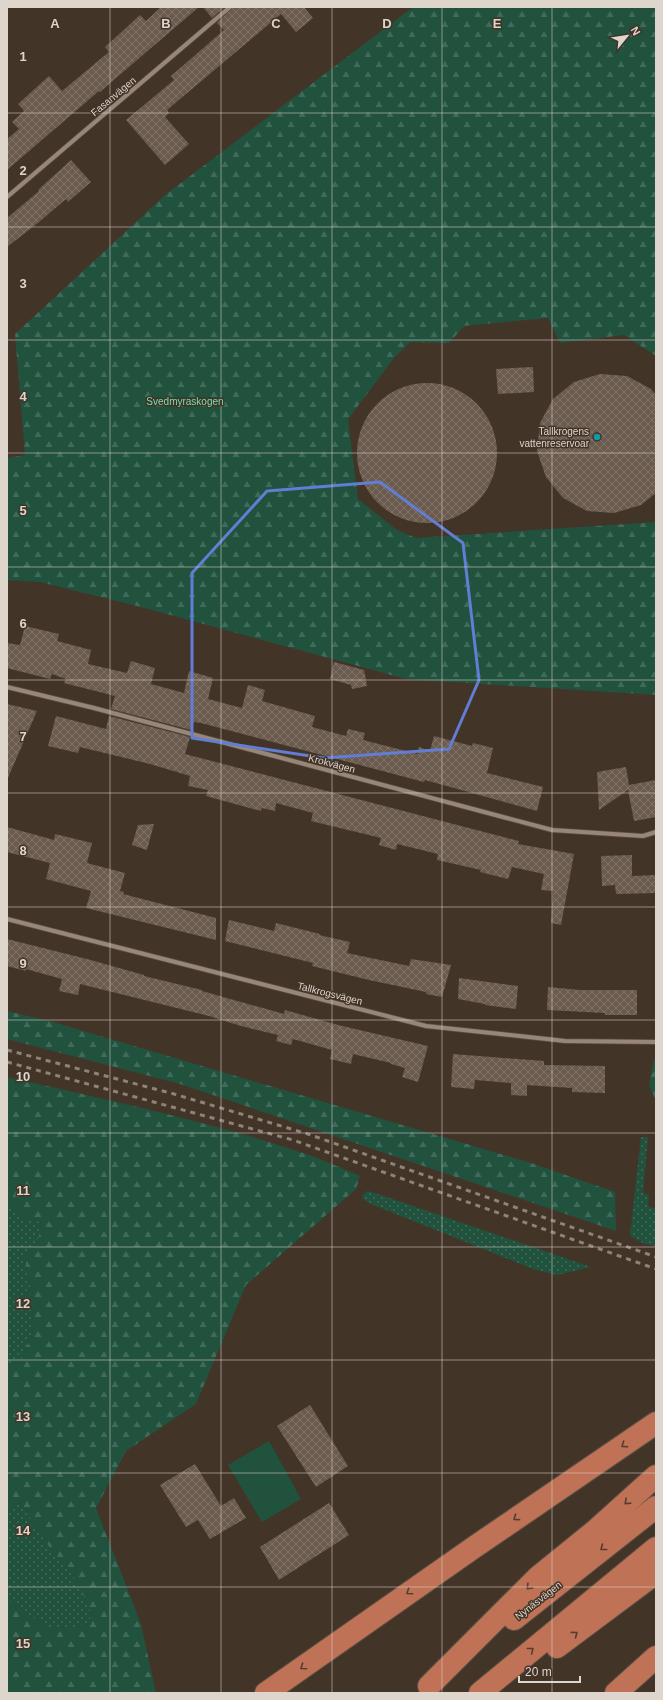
<svg xmlns="http://www.w3.org/2000/svg" width="663" height="1700" viewBox="0 0 663 1700" font-family="Arial,sans-serif">
<defs>
<pattern id="grass-dots" width="8" height="8" patternUnits="userSpaceOnUse"><rect width="8" height="8" fill="#20523e"/><path d="M2 2h.1M6 6h.1" fill="none" stroke="#406a59" stroke-width="1.8" stroke-linecap="round"/></pattern>
<pattern id="forest-firs" width="22" height="20" patternUnits="userSpaceOnUse"><rect width="22" height="20" fill="#20523e"/><path d="M5 1l3.5 6h-7zM16 11l3.5 6h-7z" fill="#406a59"/></pattern>
<pattern id="building-cross-hatch" width="8" height="8" patternUnits="userSpaceOnUse"><rect width="8" height="8" fill="#6b5b4e"/><path d="M0 0l8 8M0 8l8-8" fill="none" stroke="#807266"/></pattern>
</defs>
<rect width="100%" height="100%" fill="#433428"/>
<g fill="url(#grass-dots)">
<polygon points="641,1137 648,1137 643,1193 649,1195 648,1206 656,1209 656,1246 645,1244 630,1236"/>
<polygon points="367,1191 372,1192 591,1267 557,1275 533,1269 371,1204 363,1199 362,1196"/>
<polygon points="7,1199 23,1219 41,1221 38,1243 25,1255 34,1327 22,1359 8,1368"/>
<polygon points="20,1502 49,1547 68,1568 80,1587 90,1609 91,1623 75,1628 47,1627 7,1600 7,1514"/>
</g>
<g fill="url(#forest-firs)">
<polygon points="413,7 656,7 656,356 624,335 560,343 548,318 464,326 449,343 410,342 394,358 348,419 358,499 397,530 416,538 656,522 656,695 406,679 141,607 40,582 7,580 7,458 25,455 15,334 165,195"/>
<polygon points="7,1011 53,1022 531,1163 615,1192 616,1231 180,1084 7,1039"/>
<polygon points="654,1059 656,1059 656,1101 649,1085"/>
<path d="M 7,1077 C 109,1100 213,1122 312,1156 C 328,1162 344,1169 360,1176 L 356,1189 L 246,1285 L 196,1404 L 126,1451 L 96,1508 L 141,1624 L 156,1693 L 7,1693 L 7,1600 L 47,1627 L 75,1628 L 91,1623 L 90,1609 L 80,1587 L 68,1568 L 49,1547 L 20,1502 L 7,1514 L 7,1369 L 22,1359 L 34,1327 L 25,1255 L 38,1243 L 41,1222 L 23,1219 L 7,1199 Z"/>
</g>
<polygon fill="#20523e" points="269,1441 301,1499 262,1522 228,1465"/>
<g fill="url(#building-cross-hatch)">
<polygon points="161,7 199,7 116,78 100,92 99,91 7,170 7,139 19,129 12,122 24,111 18,104 49,76 62,91 109,52 105,47 140,15 146,21"/>
<polygon points="203,7 225,7 212,18"/>
<polygon points="233,7 304,7 313,18 296,32 281,14 167,110 169,113 165,117 189,144 165,165 126,120 174,80 171,76 224,30 217,23"/>
<polygon points="71,160 91,182 68,202 66,199 39,222 7,247 7,218 39,191 38,190"/>
<polygon points="533,367 534,392 498,394 496,369"/>
<polygon points="600,374 627,376 651,389 656,395 656,493 641,505 614,513 587,511 563,498 546,477 537,451 540,423 553,399 574,382"/>
<circle cx="427" cy="453" r="70"/>
<polygon points="25,626 59,634 57,641 91,650 88,664 127,673 131,661 155,668 151,684 184,693 189,671 213,678 208,699 242,708 248,685 265,690 262,701 315,716 312,727 346,736 348,729 365,733 363,740 418,754 419,747 430,751 434,736 472,746 473,743 493,748 487,773 543,787 537,811 425,780 424,782 201,723 194,722 191,730 111,709 115,696 64,683 66,679 52,674 50,679 7,668 7,643 20,645"/>
<polygon points="334,662 364,670 367,686 352,689 351,685 330,679"/>
<polygon points="7,704 37,711 7,780"/>
<polygon points="56,716 106,729 109,716 190,737 185,754 519,841 518,844 574,854 561,925 551,923 553,891 541,890 544,874 512,867 508,879 480,872 481,870 437,860 438,854 397,844 396,850 379,845 381,838 311,821 313,813 276,803 275,811 262,808 261,811 206,796 208,790 188,786 190,776 150,764 80,747 78,753 48,746"/>
<polygon points="626,767 629,785 656,780 656,817 634,821 628,790 599,810 597,772"/>
<polygon points="154,824 147,850 132,845 138,825"/>
<polygon points="7,827 54,840 55,834 92,843 87,863 125,873 120,891 124,892 123,894 216,918 216,940 86,908 91,891 46,879 50,863 7,852"/>
<polygon points="632,855 632,876 656,875 656,893 616,894 615,885 602,886 601,856"/>
<polygon points="229,920 274,931 276,923 320,934 319,935 350,942 347,953 409,966 411,959 451,965 442,997 426,994 426,992 369,980 312,966 313,963 225,941"/>
<polygon points="7,939 87,959 144,975 144,976 202,990 202,991 284,1014 285,1010 338,1025 428,1046 418,1082 402,1077 405,1068 391,1064 391,1063 353,1054 351,1064 330,1059 332,1050 293,1039 291,1045 276,1041 278,1035 241,1026 209,1016 80,984 78,995 59,991 62,979 26,969 26,971 7,966"/>
<polygon points="459,978 518,986 516,1009 485,1005 485,1004 458,999"/>
<polygon points="548,987 580,990 637,990 637,1015 605,1015 605,1013 547,1010"/>
<polygon points="453,1054 544,1061 544,1065 605,1066 605,1093 572,1092 572,1088 527,1085 527,1096 511,1095 511,1083 475,1080 474,1089 451,1087"/>
<polygon points="310,1405 348,1466 316,1487 277,1426"/>
<polygon points="195,1464 221,1506 234,1498 246,1518 210,1539 198,1520 186,1527 160,1485"/>
<polygon points="329,1503 349,1535 279,1580 260,1547"/>
</g>
<g fill="none" stroke-linecap="round" stroke-linejoin="round">
<g stroke="#5c5045" stroke-width="5.5">
<g id="minor">
<polyline points="7,197 230,7"/>
<polyline points="7,687 94,708 552,830 643,836 656,832"/>
<polyline points="7,919 426,1026 565,1041 656,1042"/>
</g>
</g>
<g stroke="#5c5045" stroke-width="24">
<g id="trunk">
<polyline points="514,1619 656,1507"/>
<polyline points="557,1647 656,1573"/>
<polyline points="429,1686 538,1577 596,1530 656,1476"/>
<polyline points="266,1693 473,1548 656,1423"/>
<polyline points="480,1693 656,1548"/>
<polyline points="616,1693 656,1657"/>
</g>
</g>
<use href="#minor" stroke="#988778" stroke-width="4"/>
<use href="#trunk" stroke="#bf7256" stroke-width="22"/>
<g stroke="#8f8379" stroke-width="3" stroke-dasharray="5 5" stroke-linecap="butt">
<polyline points="7,1050 174,1094 308,1134 656,1257"/>
<polyline points="7,1062 293,1140 656,1269"/>
</g>
</g>
<defs><path id="oneway-chevron" d="M-2-3.5L2.5 0L-2 3.5" fill="none" stroke-width="1.6" stroke-linecap="round" stroke-linejoin="round"/></defs>
<g stroke="#563d2f">
<use href="#oneway-chevron" transform="translate(624 1445) rotate(146)"/>
<use href="#oneway-chevron" transform="translate(627 1502) rotate(138)"/>
<use href="#oneway-chevron" transform="translate(516 1518) rotate(146)"/>
<use href="#oneway-chevron" transform="translate(603 1548) rotate(142)"/>
<use href="#oneway-chevron" transform="translate(529 1587) rotate(135)"/>
<use href="#oneway-chevron" transform="translate(409 1592) rotate(145)"/>
<use href="#oneway-chevron" transform="translate(575 1634) rotate(-37)"/>
<use href="#oneway-chevron" transform="translate(531 1650) rotate(-39)"/>
<use href="#oneway-chevron" transform="translate(303 1667) rotate(145)"/>
</g>
<path fill="none" stroke="#617dd4" stroke-width="3" stroke-linejoin="round" d="M 380,482 L 463,543 L 479,680 L 449,749 L 324,758 L 192,738 L 192,573 L 267,491 Z"/>
<path fill="none" stroke="#ded5cd" stroke-width="1" stroke-opacity="0.55" d="M 110,7 L 110,1693M 221,7 L 221,1693M 332,7 L 332,1693M 442,7 L 442,1693M 552,7 L 552,1693M 7,113 L 656,113M 7,227 L 656,227M 7,340 L 656,340M 7,453 L 656,453M 7,567 L 656,567M 7,680 L 656,680M 7,793 L 656,793M 7,907 L 656,907M 7,1020 L 656,1020M 7,1133 L 656,1133M 7,1247 L 656,1247M 7,1360 L 656,1360M 7,1473 L 656,1473M 7,1587 L 656,1587"/>
<circle fill="#0f9aa8" stroke="#433428" stroke-width="1.5" cx="597" cy="437" r="4"/>
<g text-anchor="middle" stroke-width="3" stroke-linejoin="round" paint-order="stroke">
<g font-size="10" fill="#ded5cd" stroke="#433428">
<text transform="translate(113 96) rotate(-40)" y="4">Fasanvägen</text>
<text transform="translate(332 763) rotate(15)" y="4">Krokvägen</text>
<text transform="translate(330 993) rotate(14)" y="4">Tallkrogsvägen</text>
<text transform="translate(538 1600) rotate(-38)" y="4">Nynäsvägen</text>
</g>
<g font-size="10" fill="#6de2b1" stroke="#433428">
<text x="185" y="405">Svedmyraskogen</text>
</g>
<g font-size="10" fill="#ded5cd" stroke="#433428" text-anchor="end">
<text x="589" y="435">Tallkrogens<tspan x="589" dy="12">vattenreservoar</tspan></text>
</g>
</g>
<g font-size="13" text-anchor="middle" font-weight="bold" fill="#ded5cd" stroke="#433428" stroke-width="3" stroke-linejoin="round" paint-order="stroke">
<text x="55" y="28">A</text>
<text x="166" y="28">B</text>
<text x="276" y="28">C</text>
<text x="387" y="28">D</text>
<text x="497" y="28">E</text>
<text x="23" y="61">1</text>
<text x="23" y="175">2</text>
<text x="23" y="288">3</text>
<text x="23" y="401">4</text>
<text x="23" y="515">5</text>
<text x="23" y="628">6</text>
<text x="23" y="741">7</text>
<text x="23" y="855">8</text>
<text x="23" y="968">9</text>
<text x="23" y="1081">10</text>
<text x="23" y="1195">11</text>
<text x="23" y="1308">12</text>
<text x="23" y="1421">13</text>
<text x="23" y="1535">14</text>
<text x="23" y="1648">15</text>
</g>
<rect width="663" height="1700" fill="none" stroke="#ded5cd" stroke-width="16"/>
<g transform="translate(627 36) rotate(60)" stroke="#433428" stroke-width="3" paint-order="stroke">
<path d="M0-3L7 15L0 10L-7 15Z" fill="#ded5cd"/>
<text y="-6" font-size="11" font-weight="bold" text-anchor="middle" fill="#ded5cd">N</text>
</g>
<path d="M519 1676v6h61v-6" fill="none" stroke="#ded5cd" stroke-width="2"/>
<text x="525" y="1676" font-size="12" fill="#ded5cd" stroke="#433428" stroke-width="3" paint-order="stroke">20 m</text>
</svg>
